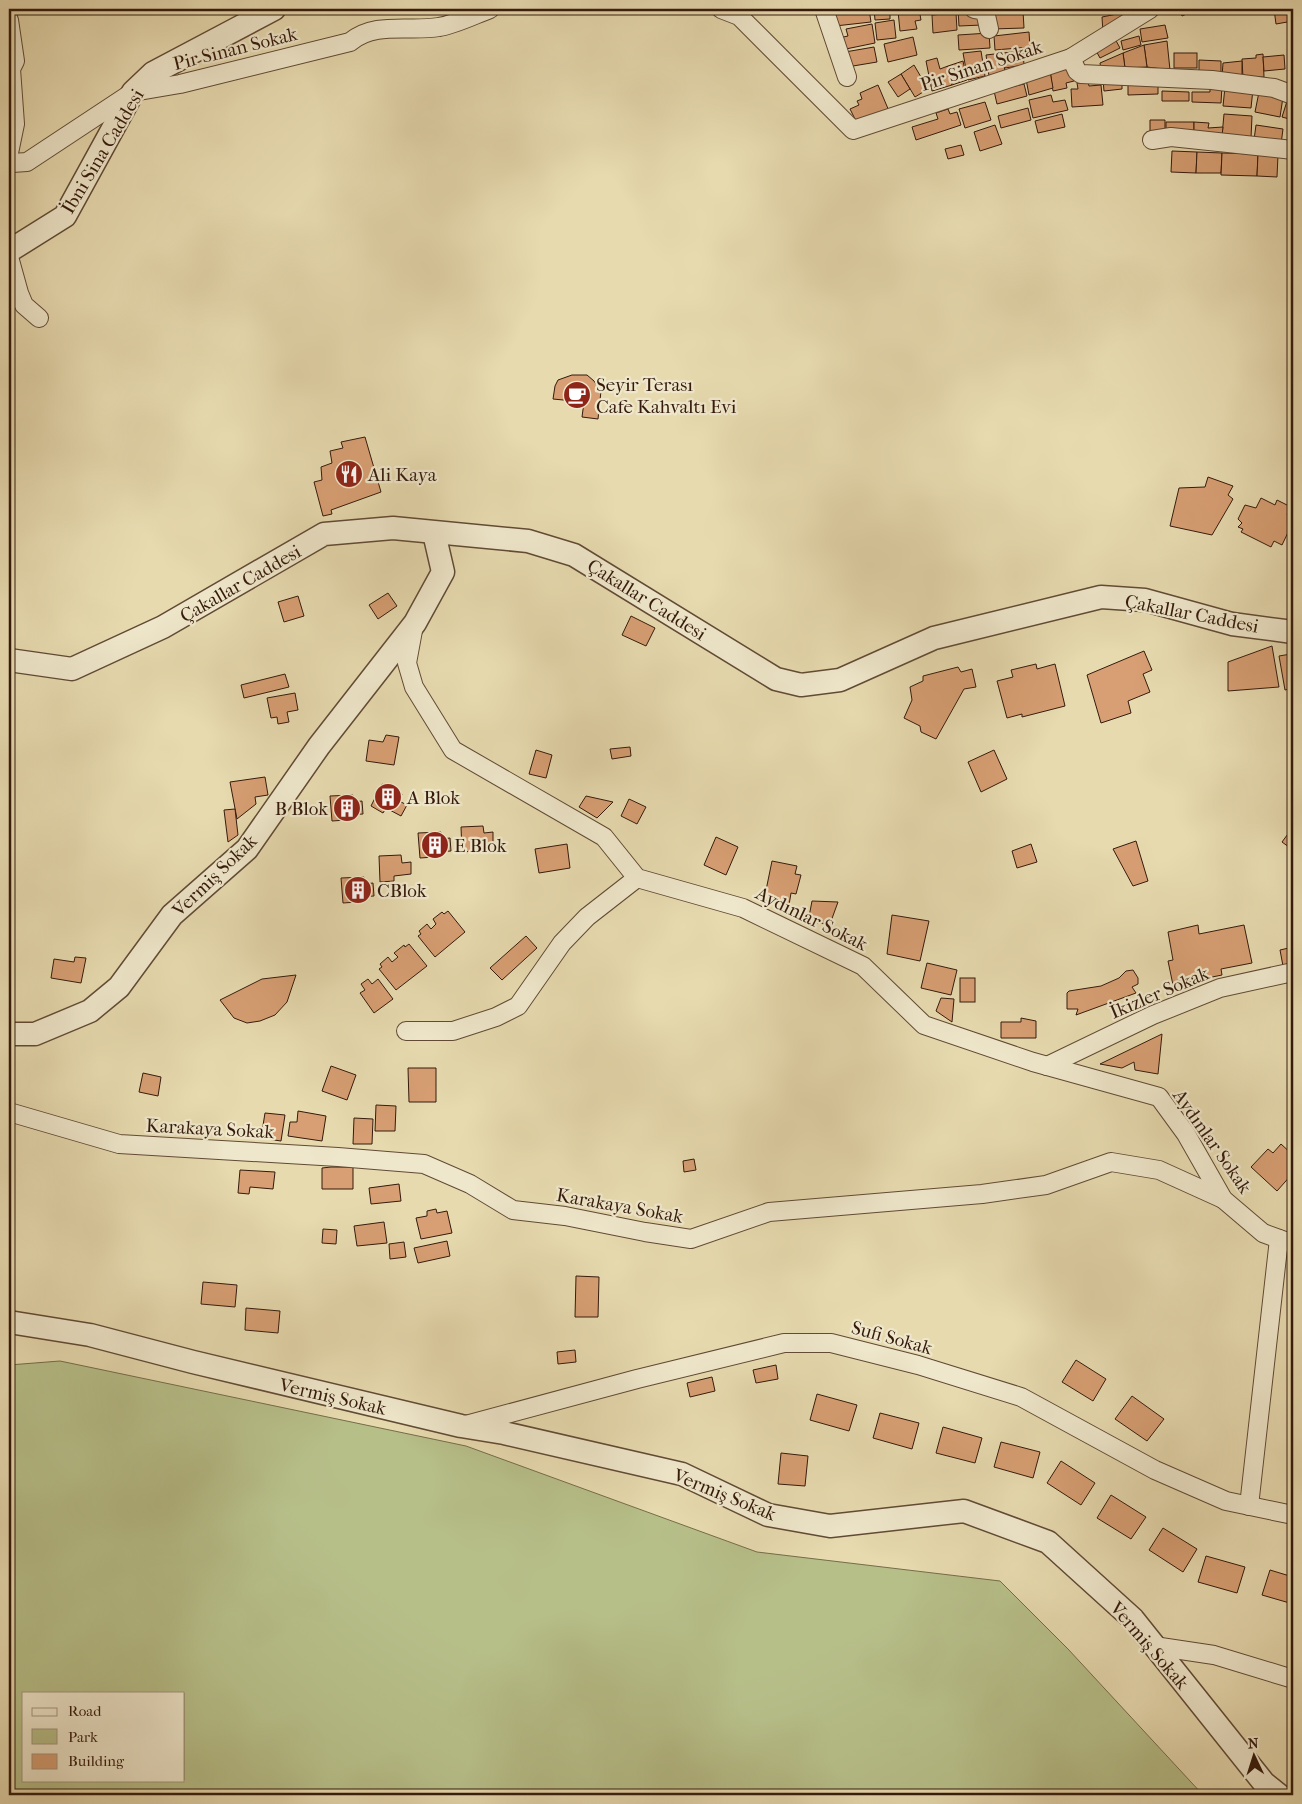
<svg xmlns="http://www.w3.org/2000/svg" width="1302" height="1804" viewBox="0 0 1302 1804" font-family="'IM FELL French Canon',serif">
<rect width="100%" height="100%" fill="#e7daaf"/>
<filter id="stains"><feTurbulence type="fractalNoise" baseFrequency=".004" numOctaves="4"/><feColorMatrix values="0 0 0 0 .2 0 0 0 0 .09 0 0 0 0 .02 0 0 0 .5 -.17"/></filter>
<radialGradient id="worn" r=".72"><stop offset=".6" stop-color="#630" stop-opacity="0"/><stop offset="1" stop-color="#630" stop-opacity=".3"/></radialGradient>
<path fill="#b7bf89" stroke="#766c4a" fill-rule="evenodd" d="M 60,1361 L 466,1446 L 757,1552 L 1000,1581 L 1068,1649 L 1203,1795 L 9,1795 L 9,1365 ZM 24,1693 L 184,1693 L 184,1780 L 24,1780 Z"/>
<g fill="#d79f73" stroke="#341a0c">
<polygon points="846,9 869,9 871,22 835,26 833,10"/>
<polygon points="874,9 890,9 890,19 875,20"/>
<polygon points="911,9 919,9 921,20 915,21 917,29 900,31 898,11"/>
<polygon points="1179,9 1198,9 1182,16"/>
<polygon points="1217,9 1229,9 1219,13"/>
<polygon points="1274,9 1293,9 1293,21 1276,24"/>
<polygon points="958,10 981,13 982,25 959,26"/>
<polygon points="1023,11 1024,28 992,29 991,13"/>
<polygon points="956,13 957,30 933,33 932,15"/>
<polygon points="1122,13 1124,22 1103,33 1102,17"/>
<polygon points="894,20 896,38 877,40 875,23"/>
<polygon points="872,24 875,43 841,50 839,38 848,36 846,29"/>
<polygon points="1165,25 1168,38 1142,42 1140,29"/>
<polygon points="1029,32 1030,47 995,50 994,36"/>
<polygon points="989,33 990,48 959,50 958,35"/>
<polygon points="1139,36 1141,45 1123,50 1121,41"/>
<polygon points="913,37 917,55 888,62 884,44"/>
<polygon points="1114,37 1120,48 1100,58 1094,47"/>
<polygon points="1293,39 1293,55 1289,55 1288,40"/>
<polygon points="1167,41 1170,70 1147,67 1144,45"/>
<polygon points="1144,45 1147,67 1125,68 1123,53"/>
<polygon points="874,47 877,62 847,67 845,52"/>
<polygon points="981,51 985,76 968,80 963,53"/>
<polygon points="1023,51 1024,65 1005,68 1003,53"/>
<polygon points="1003,53 1005,74 989,76 986,55"/>
<polygon points="1123,53 1125,68 1101,70 1100,63"/>
<rect x="1174" y="53" width="23" height="15"/>
<polygon points="1263,54 1264,77 1243,78 1242,59 1256,58 1256,55"/>
<polygon points="1284,55 1285,69 1264,71 1263,57"/>
<polygon points="937,58 940,69 948,66 952,85 932,91 926,61"/>
<polygon points="1199,60 1221,61 1221,76 1199,76"/>
<polygon points="963,61 967,80 952,85 948,66"/>
<polygon points="1242,61 1242,77 1222,77 1223,63"/>
<polygon points="914,65 928,89 915,97 901,74"/>
<polygon points="1070,65 1074,81 1066,83 1067,88 1053,91 1050,71"/>
<polygon points="1050,71 1053,88 1029,95 1026,79"/>
<polygon points="901,74 910,89 898,97 888,82"/>
<polygon points="1122,79 1122,89 1104,91 1103,80"/>
<polygon points="1158,81 1158,94 1128,95 1128,82"/>
<polygon points="1088,82 1089,86 1101,85 1103,105 1072,107 1071,89 1078,89 1077,83"/>
<polygon points="1024,84 1027,96 997,104 994,91"/>
<polygon points="878,85 889,111 856,121 850,109 859,105 857,101 862,99 860,93"/>
<polygon points="1210,86 1222,86 1221,103 1192,102 1192,92 1210,92"/>
<polygon points="1225,87 1253,89 1251,108 1223,106"/>
<polygon points="1162,91 1189,92 1189,101 1162,101"/>
<polygon points="1259,92 1283,97 1280,117 1255,112"/>
<polygon points="1051,95 1053,102 1065,100 1068,110 1033,118 1029,100"/>
<polygon points="1288,98 1293,100 1293,120 1282,117"/>
<polygon points="985,102 991,120 965,128 959,109"/>
<polygon points="1028,108 1031,120 1001,128 998,116"/>
<polygon points="948,109 950,114 957,112 961,125 916,140 912,127 938,119 936,113"/>
<polygon points="1062,114 1065,127 1038,133 1035,121"/>
<polygon points="1224,114 1252,116 1251,138 1222,136"/>
<polygon points="1150,120 1165,120 1165,133 1150,134"/>
<polygon points="1166,122 1194,122 1194,134 1166,133"/>
<polygon points="1194,122 1209,123 1208,128 1223,127 1222,136 1194,136"/>
<polygon points="995,125 1002,144 980,151 974,132"/>
<polygon points="1256,125 1283,129 1281,144 1254,140"/>
<polygon points="961,145 964,155 948,159 945,149"/>
<polygon points="1172,151 1197,152 1196,173 1171,172"/>
<polygon points="1197,152 1222,153 1221,173 1196,173"/>
<polygon points="1222,153 1258,154 1257,176 1221,175"/>
<polygon points="1258,154 1278,155 1277,177 1257,176"/>
<polygon points="572,375 587,375 594,381 601,391 598,419 582,417 584,402 553,399 555,386 558,380"/>
<polygon points="365,437 381,492 331,510 332,514 323,516 314,482 322,480 321,467 332,463 330,451 343,448 341,442"/>
<polygon points="1208,477 1233,486 1228,495 1233,499 1212,535 1170,526 1179,488 1205,487"/>
<polygon points="1261,498 1275,505 1277,500 1291,507 1287,515 1293,518 1293,522 1282,545 1274,541 1271,547 1241,532 1243,529 1238,527 1242,523 1238,519 1245,505 1256,508"/>
<polygon points="388,593 397,606 378,619 369,605"/>
<polygon points="298,596 304,616 284,622 278,602"/>
<polygon points="631,616 655,628 646,646 622,635"/>
<polygon points="1272,646 1279,687 1228,691 1228,662"/>
<polygon points="1144,651 1152,670 1143,674 1150,692 1128,701 1131,713 1101,723 1087,675"/>
<polygon points="1291,654 1293,654 1293,688 1285,690 1279,656"/>
<polygon points="1036,664 1037,669 1055,664 1065,706 1022,717 1022,714 1007,718 997,681 1013,677 1011,670"/>
<polygon points="958,667 961,672 972,669 976,687 964,689 936,739 921,732 920,726 904,718 912,700 910,687 923,681 923,676"/>
<polygon points="285,674 289,687 244,698 241,685"/>
<polygon points="295,693 298,710 287,712 289,722 278,724 277,717 271,718 267,698"/>
<polygon points="386,735 399,737 394,765 366,761 369,740 383,742"/>
<polygon points="630,747 631,756 612,759 610,749"/>
<polygon points="536,750 552,755 546,778 529,774"/>
<polygon points="994,750 1007,779 981,792 968,762"/>
<polygon points="265,777 268,795 255,797 256,804 237,819 230,782"/>
<polygon points="382,784 402,794 399,801 407,805 401,816 386,808 383,813 371,806"/>
<polygon points="353,795 353,802 362,801 363,814 346,815 346,820 332,821 330,796"/>
<polygon points="586,796 613,802 597,818 579,807"/>
<polygon points="629,799 646,807 637,824 621,816"/>
<polygon points="235,809 238,835 228,842 224,810"/>
<polygon points="483,826 484,833 493,832 493,845 476,846 476,851 462,852 461,827"/>
<polygon points="1293,827 1293,850 1282,842"/>
<polygon points="441,832 442,839 450,838 451,851 434,852 434,857 420,858 418,833"/>
<polygon points="716,837 738,847 726,875 704,865"/>
<polygon points="1136,841 1148,881 1133,886 1113,849"/>
<polygon points="567,844 570,868 539,873 535,849"/>
<polygon points="1031,844 1037,862 1017,868 1012,851"/>
<polygon points="401,855 402,863 411,862 411,874 394,876 394,881 380,882 379,856"/>
<polygon points="772,861 797,866 795,874 801,875 796,894 791,893 789,905 764,900"/>
<polygon points="364,877 364,884 373,883 374,896 356,897 357,902 343,903 341,878"/>
<polygon points="812,901 838,902 830,924 808,922"/>
<polygon points="448,911 465,932 435,957 418,936 421,934 419,931 427,924 431,929 436,924 433,919 442,912 444,914"/>
<polygon points="892,915 929,921 920,961 887,954"/>
<polygon points="1198,925 1199,934 1244,925 1252,963 1221,969 1222,975 1173,985 1168,961 1173,960 1168,932"/>
<polygon points="526,936 537,948 502,980 490,968"/>
<polygon points="409,944 427,966 396,990 379,969 382,967 380,964 388,957 392,962 398,957 394,953 404,945 405,947"/>
<polygon points="1293,947 1293,964 1283,966 1280,950"/>
<polygon points="75,957 86,958 81,983 51,978 54,959 74,962"/>
<polygon points="927,963 957,970 951,995 921,988"/>
<polygon points="1133,970 1138,978 1138,984 1132,987 1136,993 1076,1015 1078,1009 1067,1009 1067,993 1069,991 1101,986 1119,978 1126,971"/>
<polygon points="296,975 287,1002 275,1015 260,1021 247,1023 234,1018 220,1000 262,979"/>
<rect x="960" y="978" width="15" height="24"/>
<polygon points="368,979 372,984 378,979 393,999 374,1013 360,993 365,990 361,984"/>
<polygon points="941,998 954,999 952,1022 936,1011"/>
<polygon points="1021,1018 1036,1021 1036,1038 1001,1038 1001,1022 1021,1022"/>
<polygon points="1162,1034 1158,1074 1135,1070 1134,1062 1122,1068 1100,1064"/>
<polygon points="331,1066 356,1075 347,1100 322,1091"/>
<polygon points="408,1068 436,1068 436,1102 409,1102"/>
<polygon points="143,1073 161,1077 158,1096 139,1092"/>
<polygon points="376,1105 396,1106 395,1131 375,1131"/>
<polygon points="298,1111 326,1116 322,1141 288,1136 290,1122 297,1122"/>
<polygon points="265,1113 285,1115 281,1141 261,1138"/>
<polygon points="354,1118 373,1119 372,1144 353,1144"/>
<polygon points="1281,1144 1293,1155 1293,1173 1277,1191 1251,1167 1268,1149 1273,1153"/>
<polygon points="694,1159 696,1170 684,1172 683,1161"/>
<polygon points="331,1167 353,1167 353,1189 322,1189 322,1168"/>
<polygon points="240,1170 275,1172 273,1189 250,1187 249,1194 238,1193"/>
<polygon points="399,1184 401,1201 371,1204 369,1188"/>
<polygon points="436,1209 437,1213 447,1211 452,1233 421,1239 416,1218 427,1216 427,1211"/>
<polygon points="384,1222 387,1243 357,1246 354,1226"/>
<polygon points="323,1229 337,1230 336,1244 322,1243"/>
<polygon points="447,1241 450,1256 418,1263 414,1248"/>
<polygon points="404,1242 406,1257 390,1259 389,1244"/>
<polygon points="9,1267 11,1267 10,1288 9,1288"/>
<polygon points="576,1276 599,1277 598,1317 575,1317"/>
<polygon points="203,1282 237,1285 235,1307 201,1304"/>
<polygon points="246,1308 280,1311 278,1333 245,1330"/>
<polygon points="575,1350 576,1362 558,1364 557,1352"/>
<polygon points="1076,1360 1106,1379 1093,1401 1062,1382"/>
<polygon points="776,1365 778,1379 756,1383 753,1370"/>
<polygon points="712,1377 715,1391 690,1397 687,1383"/>
<polygon points="817,1394 857,1405 849,1431 810,1420"/>
<polygon points="1132,1396 1164,1419 1147,1441 1115,1419"/>
<polygon points="880,1413 919,1423 912,1449 873,1438"/>
<polygon points="943,1427 982,1438 975,1463 936,1453"/>
<polygon points="1292,1429 1293,1429 1293,1461 1290,1460 1293,1446 1289,1445"/>
<polygon points="1001,1442 1040,1452 1033,1478 994,1467"/>
<polygon points="781,1453 808,1456 805,1486 778,1484"/>
<polygon points="1061,1461 1095,1483 1081,1505 1047,1483"/>
<polygon points="1111,1495 1146,1517 1131,1539 1097,1518"/>
<polygon points="1163,1528 1197,1549 1183,1572 1149,1550"/>
<polygon points="1206,1556 1245,1567 1237,1593 1198,1582"/>
<polygon points="1270,1570 1293,1577 1293,1604 1262,1595"/>
</g>
<g fill="none" stroke-linecap="round" stroke-linejoin="round">
<g stroke="#614a35" stroke-width="20">
<g id="minor">
<polyline points="721,9 739,16 853,130 1071,58 1077,71 1081,74 1212,80 1274,88 1293,95"/>
<polyline points="824,9 847,77"/>
<polyline points="974,9 985,11 989,29"/>
<polyline points="9,20 15,61 11,69 15,124 9,153"/>
<polyline points="1071,58 1150,9"/>
<polyline points="1152,140 1171,137 1293,150"/>
<path d="M 9,158 L 12,163 L 27,162 L 133,92 L 180,84 L 350,42 C 375,21 409,32 439,27 C 454,25 476,14 490,9"/>
<polyline points="9,257 19,293 24,305 39,318"/>
<polyline points="414,625 407,663 414,687 453,750 604,837 637,878 743,908 863,966 924,1025 1033,1062 1159,1097 1186,1134 1223,1199 1263,1233 1293,1244"/>
<polyline points="406,1031 453,1031 496,1017 518,1006 562,943 587,917 637,878"/>
<polyline points="1047,1066 1153,1015 1220,988 1293,972"/>
<polyline points="9,1112 119,1144 338,1157 424,1164 470,1184 513,1210 565,1216 645,1232 691,1239 769,1212 982,1194 1046,1185 1111,1162 1159,1170 1223,1199"/>
<polyline points="466,1425 637,1379 784,1343 831,1343 918,1365 1021,1397 1155,1470 1226,1501 1293,1515"/>
<polyline points="1249,1506 1279,1239"/>
<polyline points="1154,1646 1214,1655 1293,1679"/>
</g>
</g>
<g stroke="#614a35" stroke-width="25">
<g id="tertiary">
<polyline points="9,251 65,216 133,92 153,73 274,9"/>
<polyline points="9,660 72,669 163,627 324,534 393,528 528,541 574,555 776,679 801,685 840,680 934,638 1101,597 1145,600 1232,624 1293,632"/>
<polyline points="9,1034 35,1034 90,1011 119,987 172,915 247,849 319,746 415,623 443,572 434,533"/>
<polyline points="9,1322 90,1335 193,1362 461,1426 504,1433 682,1474 768,1515 830,1526 964,1511 1048,1542 1133,1619 1264,1783 1279,1795"/>
</g>
</g>
<use href="#minor" stroke="#efe7cb" stroke-width="18"/>
<use href="#tertiary" stroke="#efe7cb" stroke-width="22"/>
</g>
<defs>
<g id="cafe-disc" transform="scale(1.4375)"><circle r="9.5" fill="#8f2418" stroke="#efe7cb"/><path d="M-5.5-4.5H6V0H3Q3 3.5 0 3.5H-2.5Q-5.5 3.5-5.5 0ZM3-3.2v2h1.7v-2ZM-6 4.5H4V6H-6Z" fill="#fff"/></g>
<g id="restaurant-disc" transform="scale(1.4375)"><circle r="9.5" fill="#8f2418" stroke="#efe7cb"/><path d="M-5-6h1v4h1v-4h1v4h1v-4h1v5L-1.5 .5V6h-2V.5L-5-1ZM5-6V6H3V1.5H1.5Q1.5-4 5-6Z" fill="#fff"/></g>
<g id="building-disc" transform="scale(1.4375)"><circle r="9.5" fill="#8f2418" stroke="#efe7cb"/><path d="M-4-6H4V6H1V3H-1V6H-4ZM-2.5-4.3h1.7v1.8h-1.7ZM.8-4.3h1.7v1.8H.8ZM-2.5-1h1.7V.8h-1.7ZM.8-1h1.7V.8H.8Z" fill="#fff"/></g>
</defs>
<g fill-rule="evenodd">
<use href="#cafe-disc" x="577" y="395"/>
<use href="#restaurant-disc" x="349" y="474"/>
<use href="#building-disc" x="388" y="797"/>
<use href="#building-disc" x="347" y="808"/>
<use href="#building-disc" x="435" y="845"/>
<use href="#building-disc" x="358" y="890"/>
</g>
<g text-anchor="middle" stroke-width="4.5" stroke-linejoin="round" paint-order="stroke">
<g font-size="19" fill="#341a0c" stroke="#efe7cb">
<text transform="translate(235 48) rotate(-14)" y="7">Pir Sinan Sokak</text>
<text transform="translate(981 65) rotate(-18)" y="7">Pir Sinan Sokak</text>
<text transform="translate(102 151) rotate(-59)" y="7">İbni Sina Caddesi</text>
<text transform="translate(240 583) rotate(-30)" y="7">Çakallar Caddesi</text>
<text transform="translate(647 599) rotate(32)" y="7">Çakallar Caddesi</text>
<text transform="translate(1192 613) rotate(11)" y="7">Çakallar Caddesi</text>
<text transform="translate(214 875) rotate(-44)" y="7">Vermiş Sokak</text>
<text transform="translate(812 918) rotate(26)" y="7">Aydınlar Sokak</text>
<text transform="translate(1159 992) rotate(-23)" y="7">İkizler Sokak</text>
<text transform="translate(210 1128) rotate(3)" y="7">Karakaya Sokak</text>
<text transform="translate(1213 1141) rotate(55)" y="7">Aydınlar Sokak</text>
<text transform="translate(620 1205) rotate(10)" y="7">Karakaya Sokak</text>
<text transform="translate(892 1337) rotate(15)" y="7">Sufi Sokak</text>
<text transform="translate(333 1396) rotate(13)" y="7">Vermiş Sokak</text>
<text transform="translate(725 1494) rotate(22)" y="7">Vermiş Sokak</text>
<text transform="translate(1150 1645) rotate(49)" y="7">Vermiş Sokak</text>
</g>
<g font-size="19" fill="#341a0c" stroke="#efe7cb" text-anchor="start">
<text x="596" y="391">Seyir Terası<tspan x="596" dy="22">Cafe Kahvaltı Evi</tspan></text>
<text x="368" y="481">Ali Kaya</text>
<text x="407" y="804">A Blok</text>
<text x="328" y="815" text-anchor="end">B Blok</text>
<text x="454" y="852">E Blok</text>
<text x="377" y="897">CBlok</text>
</g>
</g>
<rect width="1302" height="1804" fill="none" stroke="#e7daaf" stroke-width="30"/>
<rect x="10" y="10" width="1282" height="1784" fill="none" stroke="#341a0c" stroke-width="2.5"/>
<rect x="15" y="15" width="1272" height="1774" fill="none" stroke="#341a0c"/>
<rect x="22" y="1692" width="162" height="90" fill="#efe7cb" stroke="#a4957f"/>
<rect x="32" y="1708" width="25" height="8" fill="#efe7cb" stroke="#a4957f"/>
<text x="68" y="1716" font-size="15" fill="#341a0c">Road</text>
<rect x="32" y="1729" width="25" height="15" fill="#b7bf89" stroke="#a4957f"/>
<text x="68" y="1742" font-size="15" fill="#341a0c">Park</text>
<rect x="32" y="1754" width="25" height="15" fill="#d79f73" stroke="#a4957f"/>
<text x="68" y="1766" font-size="15" fill="#341a0c">Building</text>
<g transform="translate(1254 1756) rotate(356)" stroke="#efe7cb" stroke-width="4" paint-order="stroke">
<path d="M0-4L9 19L0 12L-9 19Z" fill="#341a0c"/>
<text y="-8" font-size="14" font-weight="bold" text-anchor="middle" fill="#341a0c">N</text>
</g>
<rect width="100%" height="100%" filter="url(#stains)"/>
<rect width="100%" height="100%" fill="url(#worn)"/>
</svg>
